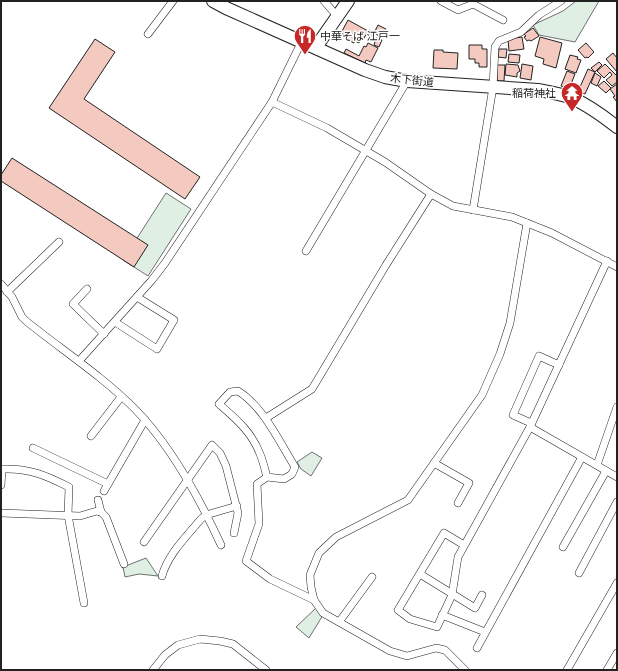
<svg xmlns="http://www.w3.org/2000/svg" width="618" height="671" viewBox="0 0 618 671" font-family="'Open Sans','Noto Sans JP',sans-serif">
<rect width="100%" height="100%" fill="#fff"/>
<g fill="#e0efe3" stroke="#6f6f6f">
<polygon points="576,1 599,1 575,42 539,35 533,25 563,11"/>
<polygon points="166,193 191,209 148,276 123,260"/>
<polygon points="312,452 322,458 311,476 301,469 297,462"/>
<polygon points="146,558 158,576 139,574 125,577 123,567"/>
<polygon points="316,608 323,615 309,638 296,627"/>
</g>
<g fill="#f3c9c0" stroke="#222">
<polygon points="348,20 368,31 363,40 361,39 359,43 355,41 354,43 346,39 348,37 341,33"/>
<polygon points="378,25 386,29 383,35 380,34 379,36 374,33"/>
<polygon points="533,28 539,36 531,41 529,40 527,41 524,37 526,36 524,34"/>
<polygon points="369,30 374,33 371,37 367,35"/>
<polygon points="522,37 524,49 509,51 508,39"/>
<polygon points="540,37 562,43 556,68 543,64 544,59 535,56"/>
<polygon points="376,38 382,40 379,47 374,45"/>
<polygon points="95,39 115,52 84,99 200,177 185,199 49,108"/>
<polygon points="368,43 378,48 371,62 366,60 365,63 344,53 346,49 359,56 364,46 366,47"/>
<polygon points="586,43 594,52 588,58 587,57 585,58 578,50"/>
<polygon points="469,45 482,45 482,49 487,49 487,67 479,67 479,63 475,63 475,59 469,59"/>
<polygon points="499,49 507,49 506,58 498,57"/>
<polygon points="434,50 443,50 443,52 458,53 457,69 433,68"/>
<polygon points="613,53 617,58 617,72 606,59"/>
<polygon points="509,54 520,55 519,63 508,62"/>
<polygon points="570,55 578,57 577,59 581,60 576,73 565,69"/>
<polygon points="599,62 602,65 595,72 591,68"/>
<polygon points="506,64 518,65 520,71 517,73 517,77 505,75"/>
<polygon points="522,64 533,66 531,80 520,78"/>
<polygon points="605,64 617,76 617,82 612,86 606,80 612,75 610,72 604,78 597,71"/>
<polygon points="497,65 505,65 504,81 497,81"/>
<polygon points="588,69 595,72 585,94 580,92 581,87 580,87"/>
<polygon points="567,71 575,74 569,89 561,86"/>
<polygon points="595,73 601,77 597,86 591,83"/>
<polygon points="604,81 611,88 606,93 598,86"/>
<polygon points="617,84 617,102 613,97 615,96 610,89"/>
<polygon points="12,158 148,245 134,267 1,181 1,175"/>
</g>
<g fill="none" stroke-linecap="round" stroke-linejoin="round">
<g stroke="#222" stroke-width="8">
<g id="street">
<polyline points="324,1 337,16"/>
<polyline points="441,1 458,10 473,4 503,20"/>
<polyline points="148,34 173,1"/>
<polyline points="272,102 327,128 385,162 431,194 453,206 512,217 552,233 617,267"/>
<polyline points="473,210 493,87 495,47 499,41 521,32 539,15 561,1"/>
<polyline points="306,251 407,81"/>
<path d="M 1,284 L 12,297 L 22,317 L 26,321 C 62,350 102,376 135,409 C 172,447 199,497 221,545"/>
<polyline points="87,289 73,304 104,334"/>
<polyline points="7,292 59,242"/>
<polyline points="115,322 157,349 174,320 137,297"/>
<polyline points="79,361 152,280 165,263 272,102 302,41"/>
<path d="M 238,391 C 263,406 280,443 295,467 L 292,474 L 284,479 L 267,477 C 265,470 263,461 260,454 C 252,432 235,418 219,404 L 230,392 Z"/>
<polyline points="266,418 312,389 386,265 431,194"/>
<polyline points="531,423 513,415 539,356 559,365"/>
<polyline points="530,427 617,477"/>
<polyline points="91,436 121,397"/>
<polyline points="33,448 108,484"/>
<polyline points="434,463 469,483 458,503"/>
<polyline points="597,465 617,407"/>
<polyline points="267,477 257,484 259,524 246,561 270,579 314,600"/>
<path d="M 1,485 L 2,469 C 29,468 45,475 69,487 L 68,515 L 84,603"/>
<polyline points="104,491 145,420"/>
<polyline points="98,500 101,512"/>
<polyline points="1,513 80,516 97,511 101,512 106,517 124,564"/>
<polyline points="144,542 212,445 220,453 226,466 238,513 234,533"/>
<polyline points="464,545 444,533 398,610 410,619 437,627 452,595 458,557 530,427 607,261"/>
<polyline points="563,547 606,471"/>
<polyline points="579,573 617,502"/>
<polyline points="420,574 475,608 482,595"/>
<path d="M 162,576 C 168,554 187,536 201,519 L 206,515 L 237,506"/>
<polyline points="442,615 485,632"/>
<polyline points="339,622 372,577"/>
<polyline points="477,648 582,457"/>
<polyline points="153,670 165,655 178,645 200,639 220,641 233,644 266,670"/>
<polyline points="465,670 445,650 436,648 407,656 390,651 323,613 314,600 311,587 310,575 319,553 336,537 408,500 482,395 500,354 510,323 527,223"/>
<polyline points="567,670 617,583"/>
<polyline points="607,670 617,653"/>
</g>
</g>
<g stroke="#222" stroke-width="14">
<g id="primary">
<path d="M 213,1 L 226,8 L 365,70 L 385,77 L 407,81 L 538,90 C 549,92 561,94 572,98 C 588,105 603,116 617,127"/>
<polyline points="316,47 348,1"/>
</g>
</g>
<use href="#street" stroke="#fff" stroke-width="7"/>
<use href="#primary" stroke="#fff" stroke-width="12"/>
</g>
<defs>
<g id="restaurant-pin" transform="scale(1.15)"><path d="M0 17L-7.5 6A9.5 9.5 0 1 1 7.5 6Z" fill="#c62828" stroke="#fff"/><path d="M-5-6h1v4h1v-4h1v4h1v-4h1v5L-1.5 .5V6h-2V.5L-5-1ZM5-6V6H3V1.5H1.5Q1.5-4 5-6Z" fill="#fff"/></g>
<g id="temple-pin" transform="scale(1.15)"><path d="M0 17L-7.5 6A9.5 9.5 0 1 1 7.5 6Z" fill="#c62828" stroke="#fff"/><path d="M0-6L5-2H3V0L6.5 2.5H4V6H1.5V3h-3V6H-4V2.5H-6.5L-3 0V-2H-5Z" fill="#fff"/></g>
</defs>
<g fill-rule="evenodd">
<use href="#restaurant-pin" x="305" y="36"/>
<use href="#temple-pin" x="572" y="93"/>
</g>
<g text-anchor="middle" stroke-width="3" stroke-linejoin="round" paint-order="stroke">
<g font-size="11" fill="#222" stroke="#fff" text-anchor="start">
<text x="320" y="40">中華そば 江戸一</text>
<text x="556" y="97" text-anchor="end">稲荷神社</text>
</g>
<g font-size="11" fill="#222" stroke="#fff">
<text transform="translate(412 80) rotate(6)" y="4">木下街道</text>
</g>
</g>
<rect width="618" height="671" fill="none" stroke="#222222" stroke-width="4"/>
</svg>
